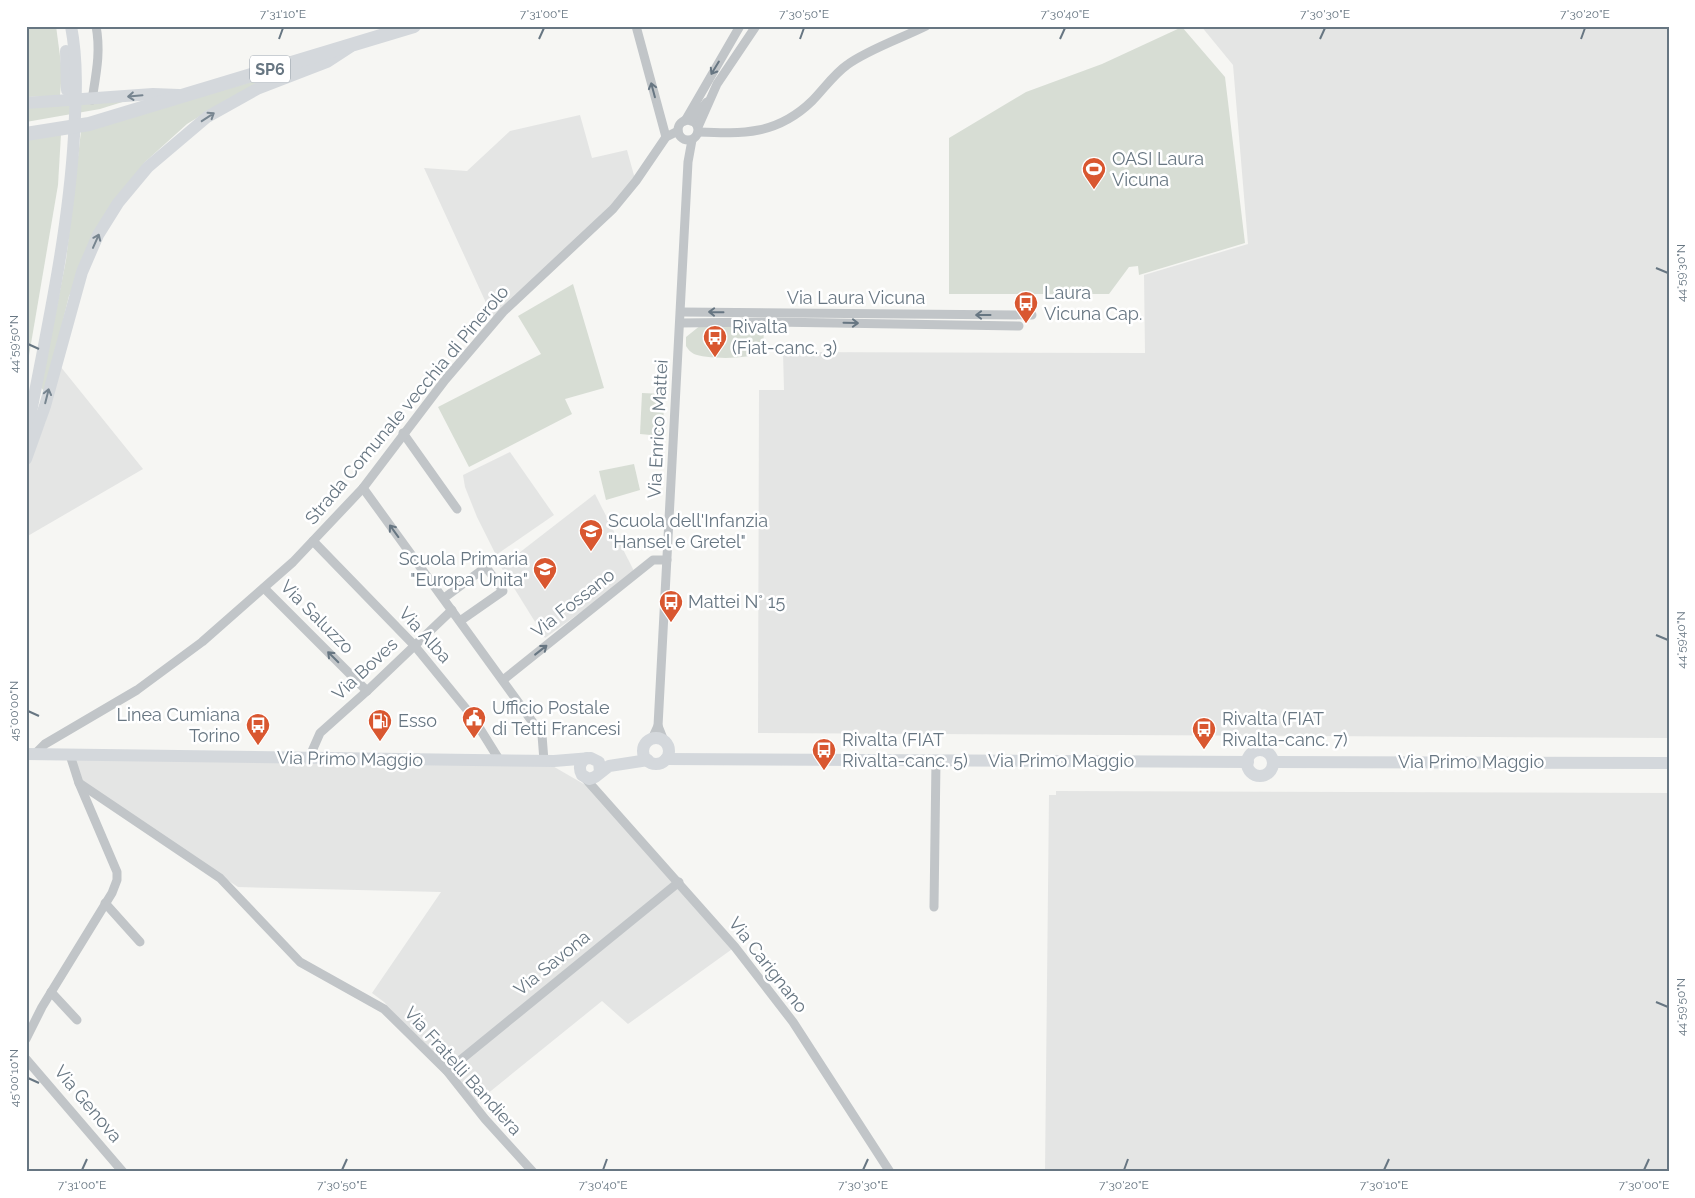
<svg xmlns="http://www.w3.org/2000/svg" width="1695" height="1198" viewBox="0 0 1695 1198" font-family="Raleway,sans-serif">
<rect width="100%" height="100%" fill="#f6f6f3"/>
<g fill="#e4e5e4">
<polygon points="1201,26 1669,26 1669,738 758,733 759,390 784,390 783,352 1145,353 1144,275 1248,244 1233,65"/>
<polygon points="580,115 592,158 627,150 635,179 612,206 493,318 424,168 467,171 510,131"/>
<polygon points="60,366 143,469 26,537 26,471 45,423"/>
<polygon points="510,452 554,515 496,555 477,517 465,487 463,475"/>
<polygon points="595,494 635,573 545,638 501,567"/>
<polygon points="70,755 544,761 601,794 735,947 628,1024 602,1001 476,1103 384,1002 372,993 441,892 238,887 79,783"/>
<polygon points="1056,791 1669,793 1669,1172 1045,1172 1049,795 1056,795"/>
</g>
<g fill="#d7ddd4">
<polygon points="26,26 56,26 62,71 60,96 26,97"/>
<polygon points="1182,27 1225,77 1245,243 1139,275 1138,266 1129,267 1109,294 949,294 949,138 1026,92 1102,64"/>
<polygon points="272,76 273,78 221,103 187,124 144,163 69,296 46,389 43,390 41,387 66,260 81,131"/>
<polygon points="132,99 100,109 26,122 26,108"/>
<polygon points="61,134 58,185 26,373 26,139"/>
<polygon points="573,284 604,388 565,399 572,414 469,467 438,407 541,354 518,316"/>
<path d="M 701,325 L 763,325 C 763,334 766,345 759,352 C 751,360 704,359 694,354 C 690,352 688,349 686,346 L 686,337 Z"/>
<polygon points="642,393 665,394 662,436 640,434"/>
<polygon points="634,464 640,490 606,500 599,471"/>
</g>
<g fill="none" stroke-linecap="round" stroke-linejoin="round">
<g stroke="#c1c5c8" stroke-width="9">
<polyline points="636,26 666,137"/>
<path d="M 92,100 C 96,74 101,52 96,26"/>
<circle cx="688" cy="130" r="10"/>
<polyline points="685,121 740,26"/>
<polyline points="691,121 707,102"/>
<polyline points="698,127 717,84 756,26"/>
<path d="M 698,132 C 743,134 777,135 812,101 C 823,90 834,74 847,65 C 867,50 902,38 926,26"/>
<polyline points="681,312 1032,315"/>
<polyline points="680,323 773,322 1019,326"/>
<polyline points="403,433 457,509"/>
<polyline points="363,488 542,735 544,761"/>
<polyline points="313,541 414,645 472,716 500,761"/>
<polyline points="264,588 367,691"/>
<polyline points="444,598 486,567 503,591 460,621"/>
<polyline points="503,680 653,560 667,560"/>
<polyline points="658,726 664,741"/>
<polyline points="652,739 658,726 688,162 692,140"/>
<polyline points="35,754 45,744 137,690 202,642 293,562 363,488 445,380 503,312 613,209 636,181 666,137 678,131"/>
<polyline points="309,758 320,733 367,691 452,610"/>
<polyline points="584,777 735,947 793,1022 890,1172"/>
<polyline points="79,783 220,878 300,962 384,1009 447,1071 485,1119 533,1172"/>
<polyline points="105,903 140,942"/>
<polyline points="934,907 936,761"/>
<polyline points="51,992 77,1020"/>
<polyline points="26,1039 42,1007 112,893 117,880 117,872 79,783 70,755"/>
<polyline points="26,1059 123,1172"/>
<polyline points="447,1071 679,882"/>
</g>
<g stroke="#d4d8dc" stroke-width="12">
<polyline points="66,51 67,90"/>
<polyline points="26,103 153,94 179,95"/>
<path d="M 26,438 C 45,338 68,238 74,136 C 76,99 78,62 71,26"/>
<polyline points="26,459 45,406 82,272 98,235 118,203 148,167 207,117 257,89 327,62 350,47"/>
<circle cx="656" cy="751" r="13"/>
<circle cx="1260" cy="763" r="13"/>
<polyline points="26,754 554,761 591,758 599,762 600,772"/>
<path d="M 587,758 C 580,761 578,768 582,775 L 589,779 L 595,777 L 609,766 L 648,760"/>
<polyline points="666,759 1248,762"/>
<polyline points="1273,762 1669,763"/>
</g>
<polyline stroke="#d4d8dc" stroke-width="14" points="26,134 89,124 414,26"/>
</g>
<defs><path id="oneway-shaft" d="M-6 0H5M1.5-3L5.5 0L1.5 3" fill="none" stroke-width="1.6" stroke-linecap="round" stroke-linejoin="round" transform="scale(1.25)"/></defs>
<g stroke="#677682">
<use href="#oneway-shaft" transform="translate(715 68) rotate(121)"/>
<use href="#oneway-shaft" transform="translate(653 90) rotate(-105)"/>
<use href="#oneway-shaft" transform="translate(716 312) rotate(-179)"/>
<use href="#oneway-shaft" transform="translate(983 315) rotate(-180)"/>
<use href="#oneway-shaft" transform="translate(851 323) rotate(1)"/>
<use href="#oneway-shaft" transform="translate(394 531) rotate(-126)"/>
<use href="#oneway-shaft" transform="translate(541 650) rotate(-38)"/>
<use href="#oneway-shaft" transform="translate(333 657) rotate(-135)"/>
</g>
<g stroke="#778590">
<use href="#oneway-shaft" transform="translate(135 96) rotate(175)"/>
<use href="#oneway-shaft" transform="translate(208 117) rotate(-33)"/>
<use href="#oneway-shaft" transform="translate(96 241) rotate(-66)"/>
<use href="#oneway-shaft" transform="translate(47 396) rotate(-76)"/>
</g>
<path fill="none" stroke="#677682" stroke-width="2" d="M 279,39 L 283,28M 539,39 L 544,28M 800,39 L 804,28M 1060,39 L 1065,28M 1320,39 L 1325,28M 1581,39 L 1585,28M 1656,268 L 1668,273M 28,344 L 39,349M 1656,635 L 1668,640M 28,711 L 39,716M 1656,1002 L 1668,1007M 28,1078 L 39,1083M 82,1170 L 87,1159M 342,1170 L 347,1159M 603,1170 L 607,1159M 863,1170 L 868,1159M 1124,1170 L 1128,1159M 1384,1170 L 1389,1159M 1644,1170 L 1649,1159"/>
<defs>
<g id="stadium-pin" transform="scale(1.25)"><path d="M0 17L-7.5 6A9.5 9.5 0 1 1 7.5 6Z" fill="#d95730" stroke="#fff"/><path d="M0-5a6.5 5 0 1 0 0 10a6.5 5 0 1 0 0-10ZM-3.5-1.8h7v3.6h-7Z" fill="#fff"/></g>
<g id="bus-pin" transform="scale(1.25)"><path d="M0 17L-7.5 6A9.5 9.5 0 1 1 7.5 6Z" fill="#d95730" stroke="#fff"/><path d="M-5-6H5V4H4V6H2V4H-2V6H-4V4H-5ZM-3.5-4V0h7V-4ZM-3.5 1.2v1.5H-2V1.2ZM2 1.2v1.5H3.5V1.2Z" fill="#fff"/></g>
<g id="school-pin" transform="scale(1.25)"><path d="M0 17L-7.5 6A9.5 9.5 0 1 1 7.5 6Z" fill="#d95730" stroke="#fff"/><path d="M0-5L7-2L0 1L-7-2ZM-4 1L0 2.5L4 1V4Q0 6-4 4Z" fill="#fff"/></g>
<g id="civic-pin" transform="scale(1.25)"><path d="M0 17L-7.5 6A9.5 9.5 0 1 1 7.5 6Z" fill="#d95730" stroke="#fff"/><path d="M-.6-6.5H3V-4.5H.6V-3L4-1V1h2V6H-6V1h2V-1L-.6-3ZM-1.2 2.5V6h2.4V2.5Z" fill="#fff"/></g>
<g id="fuel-pin" transform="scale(1.25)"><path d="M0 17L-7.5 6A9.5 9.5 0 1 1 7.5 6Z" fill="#d95730" stroke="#fff"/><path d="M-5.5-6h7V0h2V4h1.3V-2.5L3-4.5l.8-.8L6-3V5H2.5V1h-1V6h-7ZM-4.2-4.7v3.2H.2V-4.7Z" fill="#fff"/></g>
</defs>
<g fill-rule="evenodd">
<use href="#stadium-pin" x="1094" y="169"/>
<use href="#bus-pin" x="1026" y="303"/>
<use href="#bus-pin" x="715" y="337"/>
<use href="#school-pin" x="591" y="531"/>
<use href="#school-pin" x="545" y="569"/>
<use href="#bus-pin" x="671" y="602"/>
<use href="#civic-pin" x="474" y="718"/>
<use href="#fuel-pin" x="380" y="721"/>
<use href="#bus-pin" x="258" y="725"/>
<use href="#bus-pin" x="1204" y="729"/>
<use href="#bus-pin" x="824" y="750"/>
</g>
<g text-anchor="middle" stroke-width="5" stroke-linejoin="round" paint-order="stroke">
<rect fill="#fff" stroke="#959fa8" stroke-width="1" x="250" y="55.5" width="40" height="27" rx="4"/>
<g font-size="16" font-weight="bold" fill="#677682">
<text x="270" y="75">SP6</text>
</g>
<g font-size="18" fill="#677682" stroke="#fff" text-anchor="start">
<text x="1112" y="165">OASI Laura<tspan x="1112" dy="21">Vicuna</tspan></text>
<text x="1044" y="299">Laura<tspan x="1044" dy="21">Vicuna Cap.</tspan></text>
<text x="732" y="333">Rivalta<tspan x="732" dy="21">(Fiat-canc. 3)</tspan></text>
<text x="608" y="527">Scuola dell'Infanzia<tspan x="608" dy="21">"Hansel e Gretel"</tspan></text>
<text x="528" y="565" text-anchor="end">Scuola Primaria<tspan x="528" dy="21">"Europa Unita"</tspan></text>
<text x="688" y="608">Mattei N° 15</text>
<text x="492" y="714">Ufficio Postale<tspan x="492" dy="21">di Tetti Francesi</tspan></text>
<text x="240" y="721" text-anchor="end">Linea Cumiana<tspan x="240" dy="21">Torino</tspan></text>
<text x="1222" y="725">Rivalta (FIAT<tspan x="1222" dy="21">Rivalta-canc. 7)</tspan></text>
<text x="398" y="727">Esso</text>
<text x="842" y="746">Rivalta (FIAT<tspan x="842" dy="21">Rivalta-canc. 5)</tspan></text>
</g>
<g font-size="18" fill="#677682" stroke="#fff">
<text x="856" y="304">Via Laura Vicuna</text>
<text transform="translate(407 405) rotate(-50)" y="6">Strada Comunale vecchia di Pinerolo</text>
<text transform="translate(658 429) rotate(-87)" y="6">Via Enrico Mattei</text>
<text transform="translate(573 603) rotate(-38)" y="6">Via Fossano</text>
<text transform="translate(317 617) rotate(45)" y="6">Via Saluzzo</text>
<text transform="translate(425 635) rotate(48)" y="6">Via Alba</text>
<text transform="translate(365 669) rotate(-43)" y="6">Via Boves</text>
<text transform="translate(350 759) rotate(1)" y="6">Via Primo Maggio</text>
<text x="1061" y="767">Via Primo Maggio</text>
<text x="1471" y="768">Via Primo Maggio</text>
<text transform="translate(552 963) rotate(-39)" y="6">Via Savona</text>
<text transform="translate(768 965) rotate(52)" y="6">Via Carignano</text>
<text transform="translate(463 1071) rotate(48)" y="6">Via Fratelli Bandiera</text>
<text transform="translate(88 1104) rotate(50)" y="6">Via Genova</text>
</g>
</g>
<rect width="1695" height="1198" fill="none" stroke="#ffffff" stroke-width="55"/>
<rect x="28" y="28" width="1640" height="1142" fill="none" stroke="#677682" stroke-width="2"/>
<g font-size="12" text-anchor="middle" fill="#677682">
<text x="283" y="18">7°31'10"E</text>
<text x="544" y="18">7°31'00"E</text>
<text x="804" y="18">7°30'50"E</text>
<text x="1065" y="18">7°30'40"E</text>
<text x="1325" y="18">7°30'30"E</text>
<text x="1585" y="18">7°30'20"E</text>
<text transform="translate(1681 273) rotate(-90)" y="4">44°59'30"N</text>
<text transform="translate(14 344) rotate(-90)" y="4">44°59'50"N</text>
<text transform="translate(1681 640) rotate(-90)" y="4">44°59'40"N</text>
<text transform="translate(14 711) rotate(-90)" y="4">45°00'00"N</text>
<text transform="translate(1681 1007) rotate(-90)" y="4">44°59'50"N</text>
<text transform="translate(14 1078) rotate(-90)" y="4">45°00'10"N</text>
<text x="82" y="1189">7°31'00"E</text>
<text x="342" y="1189">7°30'50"E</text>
<text x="603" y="1189">7°30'40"E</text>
<text x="863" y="1189">7°30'30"E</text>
<text x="1124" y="1189">7°30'20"E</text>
<text x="1384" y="1189">7°30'10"E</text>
<text x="1644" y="1189">7°30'00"E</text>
</g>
</svg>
